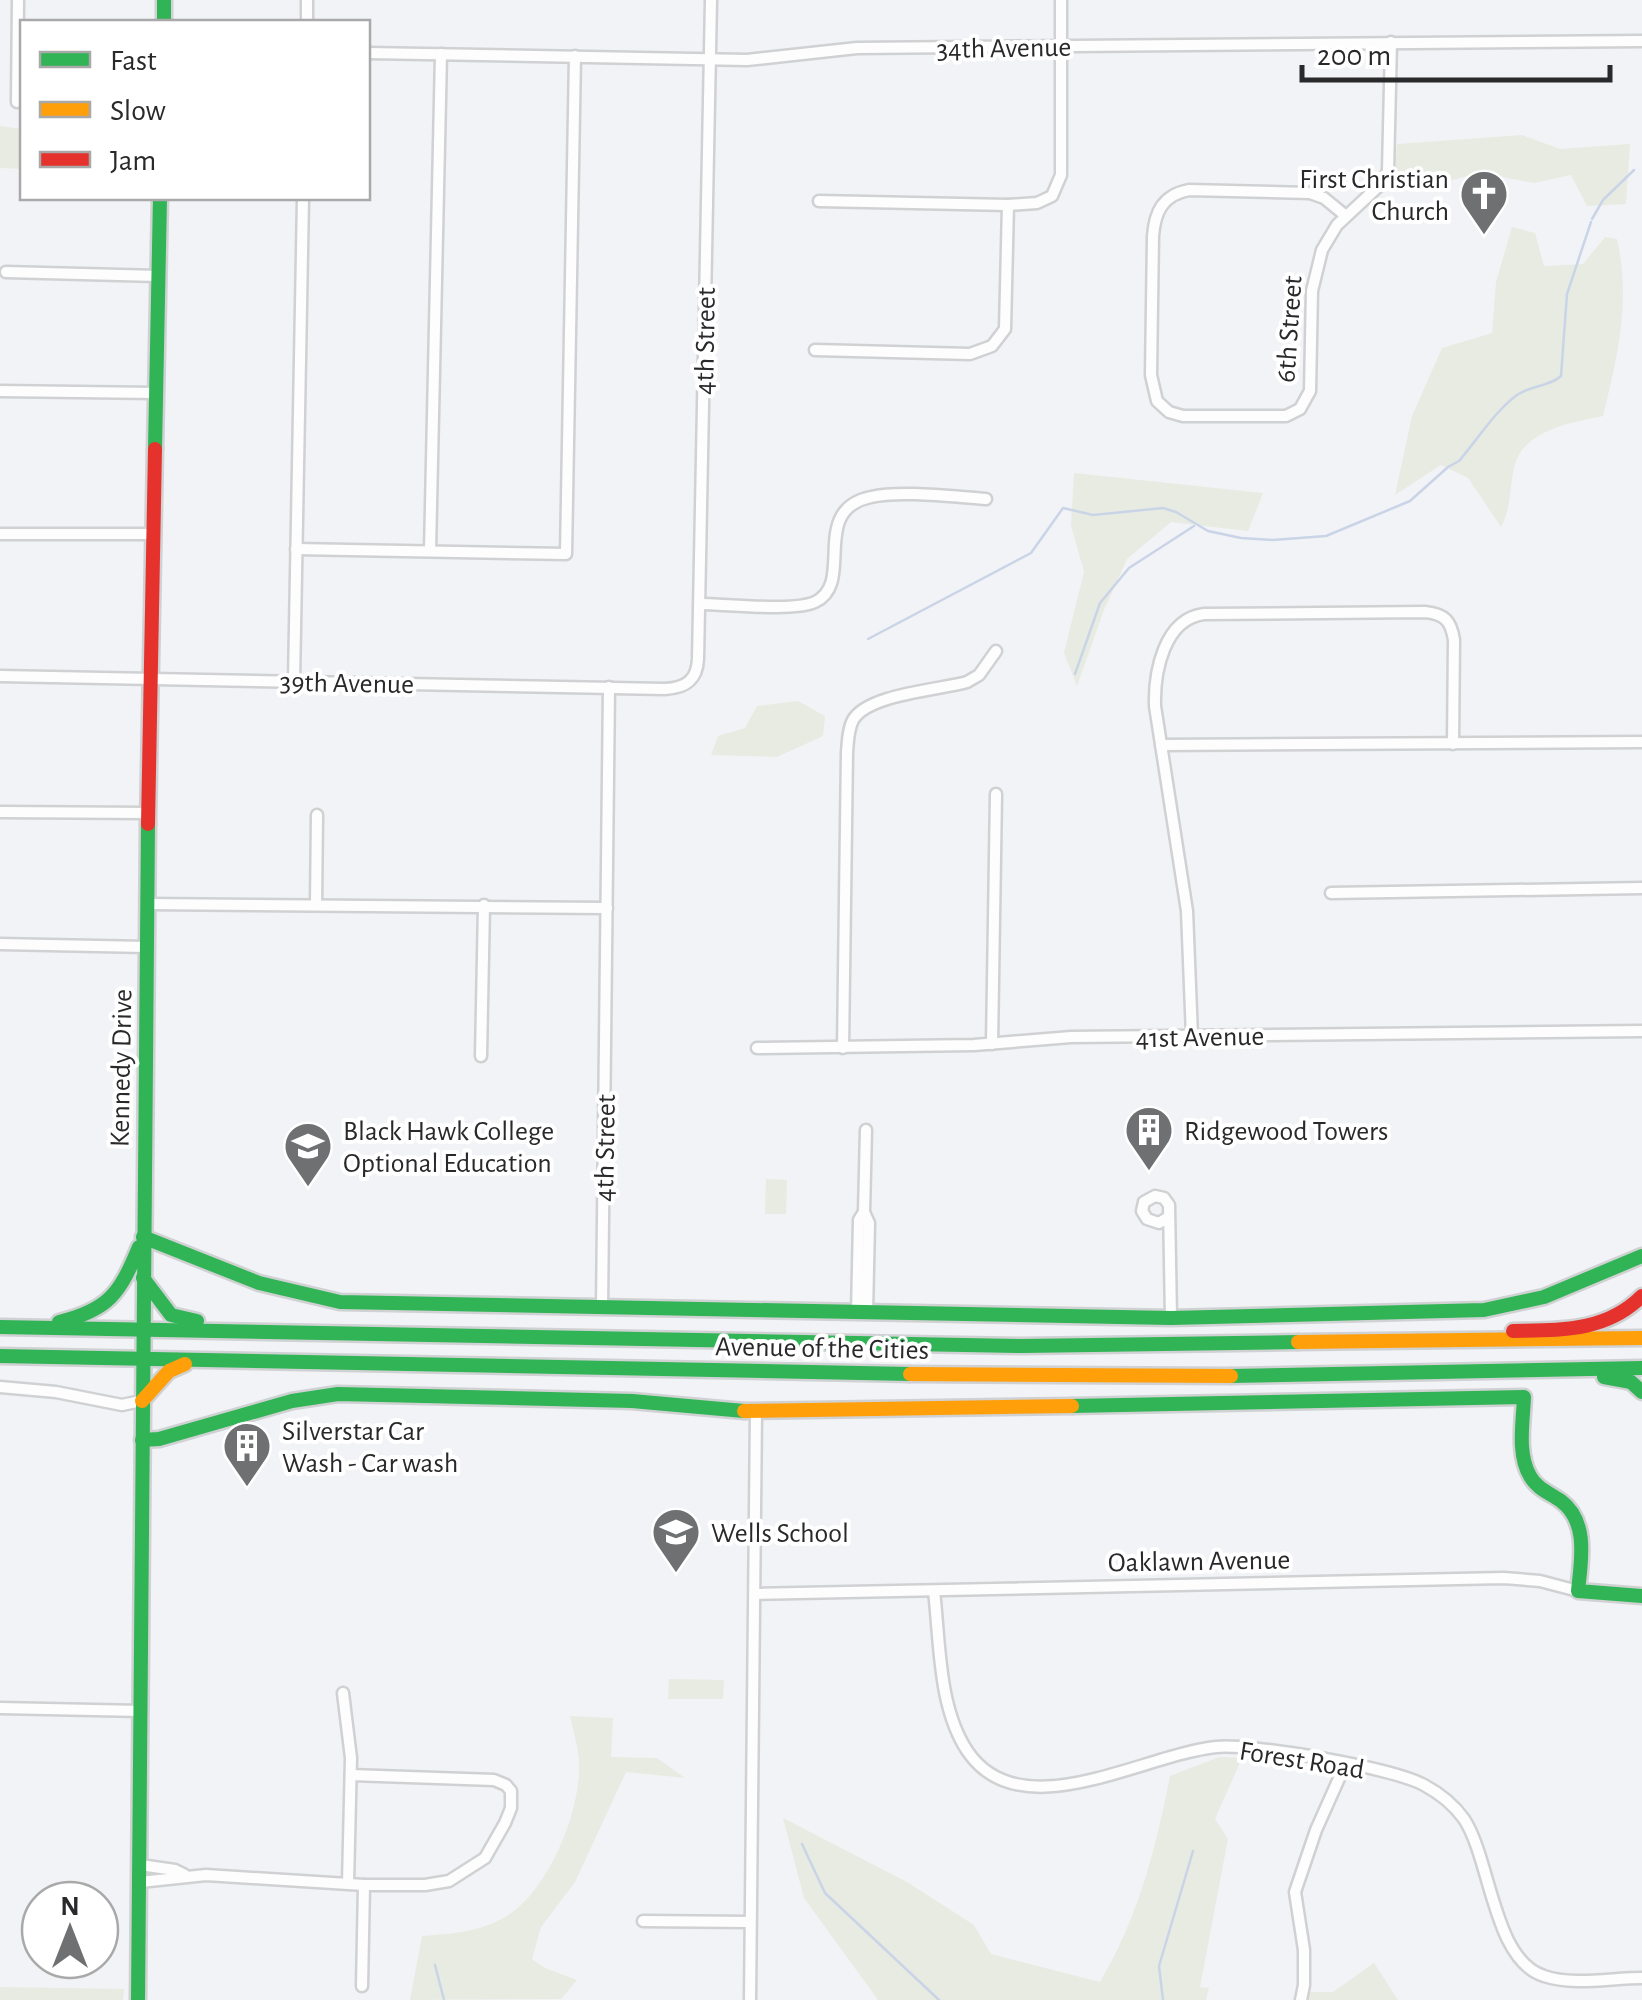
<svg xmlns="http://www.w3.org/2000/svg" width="1642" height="2000" viewBox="0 0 1642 2000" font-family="'Alegreya Sans',sans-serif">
<rect width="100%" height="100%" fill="#f2f3f6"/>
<g fill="#e8ebe2">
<polygon points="0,126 22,129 22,169 0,168"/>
<polygon points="1522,135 1560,149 1630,144 1626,204 1587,206 1571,175 1534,183 1479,173 1423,188 1395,172 1397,144"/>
<path d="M 1512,227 L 1535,233 L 1544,266 L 1583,264 L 1605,237 L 1617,239 C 1631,300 1618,356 1603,416 C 1573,422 1525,430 1515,464 C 1509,486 1512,507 1501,527 L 1468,478 L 1441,465 L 1395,495 L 1412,416 L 1442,348 L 1492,333 L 1496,282 Z"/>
<polygon points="1074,473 1263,493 1248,531 1171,522 1127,559 1104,610 1077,686 1064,653 1084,572 1071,525"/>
<polygon points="798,701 825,716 823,736 777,757 711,755 718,736 745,728 757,706"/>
<polygon points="766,1179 787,1180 786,1214 765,1214"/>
<polygon points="669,1679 724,1680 723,1699 668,1699"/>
<path d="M 570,1716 L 613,1718 L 611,1757 L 657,1758 L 685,1778 L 626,1772 L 575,1882 L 541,1927 L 532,1959 L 545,1968 L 577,1980 L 561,1999 L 410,2000 L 422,1936 C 452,1934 479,1932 505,1917 C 548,1893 582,1809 579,1761 C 578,1746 573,1730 570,1716 Z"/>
<path d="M 1219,1757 L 1242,1758 L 1215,1819 L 1228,1839 L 1200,1987 L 1209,1988 L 1206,2000 L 878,2000 L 804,1898 L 783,1818 L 907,1882 L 974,1925 L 991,1954 L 1100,1982 C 1138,1918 1156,1848 1170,1776 Z"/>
<polygon points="1374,1963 1398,2000 1308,2000 1310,1992 1333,1992"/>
<polygon points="0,1987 124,1989 123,2000 0,2000"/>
</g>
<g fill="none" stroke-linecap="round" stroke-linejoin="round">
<g stroke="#cad4e7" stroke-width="2.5">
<polyline points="1592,219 1603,200 1634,170"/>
<path d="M 868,639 L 1031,553 L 1063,508 L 1093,515 L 1163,508 L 1176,512 L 1208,531 L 1241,538 L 1273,540 L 1326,536 L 1410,501 L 1448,467 L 1459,461 C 1477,440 1495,411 1517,395 C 1531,385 1549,387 1561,376 L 1567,294 L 1591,222"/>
<polyline points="1075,674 1100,603 1129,568 1194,526"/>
<polyline points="802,1844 825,1893 939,2000"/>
<polyline points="435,1965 444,2000"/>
<polyline points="1163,2000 1159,1966 1193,1851"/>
</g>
<g stroke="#d0d1d3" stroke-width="15">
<g id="street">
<polyline points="307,22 307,0"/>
<polyline points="368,53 747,60 857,48 1642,41"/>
<polyline points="17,102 18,0"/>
<polyline points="819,201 1008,205 1037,203 1052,196 1061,175 1061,0"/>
<path d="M 1346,216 L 1324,198 L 1310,193 L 1189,190 C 1163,195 1155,211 1153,236 L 1151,375 L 1157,401 L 1169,412 L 1183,416 L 1286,416 L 1300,409 L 1310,391 L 1312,291 L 1322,250 L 1337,225 L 1382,183 L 1388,171 L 1391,42"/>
<polyline points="6,272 158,276"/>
<polyline points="815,350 970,354 992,346 1005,329 1008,205"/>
<polyline points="0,391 156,393"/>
<polyline points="0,534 153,534"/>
<polyline points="296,549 566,554 575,56"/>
<polyline points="430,551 441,54"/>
<path d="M 700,604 C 726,604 793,612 815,602 C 856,583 808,510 871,497 C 900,490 955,497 986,499"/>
<path d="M 0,676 L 665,689 C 686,688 697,680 698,659 L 711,0"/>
<polyline points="294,681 303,198"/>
<polyline points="1161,745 1642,742"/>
<polyline points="0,812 148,813"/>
<polyline points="1331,893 1642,888"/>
<polyline points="147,904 607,908"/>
<polyline points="316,905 317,815"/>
<polyline points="0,944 146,947"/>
<path d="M 1192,1036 L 1187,911 L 1155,706 C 1154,672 1164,619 1204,614 L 1425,612 C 1445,614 1451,621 1454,640 L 1453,744"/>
<polyline points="992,1044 996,794"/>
<polyline points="757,1048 974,1045 1071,1037 1642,1031"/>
<path d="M 843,1048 L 847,752 C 848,741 848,729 853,720 C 868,694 939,690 967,682 L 979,675 L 996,651"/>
<polyline points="481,1056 484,905"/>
<polyline points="864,1212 866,1130"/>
<polyline points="1167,1218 1159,1223 1147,1219 1142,1211 1144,1202 1155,1196 1164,1198 1169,1205 1171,1318"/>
<polyline points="602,1308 609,687"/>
<polyline points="857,1313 859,1220 864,1212 869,1223 867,1313"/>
<polyline points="0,1387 56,1392 122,1405 141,1401"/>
<path d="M 934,1591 C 940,1642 938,1708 968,1752 C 1021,1829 1142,1755 1216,1747 C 1251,1743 1393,1768 1424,1785 C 1439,1793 1454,1805 1464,1819 C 1491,1860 1493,1960 1544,1976 C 1573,1986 1611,1978 1642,1978"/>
<polyline points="755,1594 1504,1578 1540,1581 1578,1591"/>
<polyline points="343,1693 351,1758 348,1883"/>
<polyline points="0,1708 141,1711"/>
<polyline points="140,1865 175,1870 185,1875"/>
<polyline points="140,1882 206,1875 364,1885 425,1885 449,1881 485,1858 505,1823 511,1808 511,1791 506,1785 494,1780 351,1775"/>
<polyline points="643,1921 750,1922"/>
<polyline points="362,1986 364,1885"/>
<polyline points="750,2000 756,1412"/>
<polyline points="1301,2000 1304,1985 1304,1950 1295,1892 1316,1830 1345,1765"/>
</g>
</g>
<g stroke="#d0d1d3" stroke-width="19">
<g id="fast">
<polyline points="164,0 164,22"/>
<polyline points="155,449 160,198"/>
<polyline points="143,1237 259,1283 340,1302 1171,1318 1484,1310 1544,1297 1642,1256"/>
<polyline points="143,1278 171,1315 197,1321"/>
<path d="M 59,1322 C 109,1310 120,1293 139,1247"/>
<polyline points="0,1327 1022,1346 1298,1342"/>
<polyline points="0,1356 910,1374"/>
<polyline points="1231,1376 1642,1368"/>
<polyline points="1604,1377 1631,1382 1642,1392"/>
<path d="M 1072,1406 L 1524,1397 C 1523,1422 1517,1454 1530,1476 C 1537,1489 1550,1493 1561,1501 C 1589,1522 1581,1561 1578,1591 L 1642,1596"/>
<polyline points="142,1440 159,1439 292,1401 338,1394 632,1401 744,1411"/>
<polyline points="138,2000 148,824"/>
</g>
</g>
<g stroke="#d0d1d3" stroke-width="19">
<g id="slow">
<polyline points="1298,1342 1642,1338"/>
<polyline points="910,1374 1231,1376"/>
<polyline points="142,1401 169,1371 185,1364"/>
<polyline points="744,1411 1072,1406"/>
</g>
</g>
<g stroke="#d0d1d3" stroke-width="19">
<g id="jam">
<polyline points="148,824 155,449"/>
<path d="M 1513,1331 C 1561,1330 1606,1332 1642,1296"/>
</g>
</g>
<use href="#street" stroke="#fdfdfe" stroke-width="10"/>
<use href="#fast" stroke="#30b455" stroke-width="14"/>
<use href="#slow" stroke="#ff9f0a" stroke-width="14"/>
<use href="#jam" stroke="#e5322d" stroke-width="14"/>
</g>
<defs>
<g id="church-pin" transform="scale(2.5)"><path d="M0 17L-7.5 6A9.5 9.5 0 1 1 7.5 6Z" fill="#6f7072" stroke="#fff"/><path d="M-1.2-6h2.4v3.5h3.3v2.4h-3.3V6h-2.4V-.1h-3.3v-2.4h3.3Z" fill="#fff"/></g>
<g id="building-pin" transform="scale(2.5)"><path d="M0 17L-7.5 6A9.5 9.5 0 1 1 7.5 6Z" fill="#6f7072" stroke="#fff"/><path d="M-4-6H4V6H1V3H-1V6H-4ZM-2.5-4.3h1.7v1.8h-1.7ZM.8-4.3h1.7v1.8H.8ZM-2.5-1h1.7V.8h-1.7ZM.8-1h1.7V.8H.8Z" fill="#fff"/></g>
<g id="school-pin" transform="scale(2.5)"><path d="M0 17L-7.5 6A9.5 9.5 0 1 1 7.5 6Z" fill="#6f7072" stroke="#fff"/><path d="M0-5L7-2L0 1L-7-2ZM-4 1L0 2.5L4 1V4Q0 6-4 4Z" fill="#fff"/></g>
</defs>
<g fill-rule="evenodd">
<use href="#church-pin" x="1484" y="194"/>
<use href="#building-pin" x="1149" y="1130"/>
<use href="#school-pin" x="308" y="1146"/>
<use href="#building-pin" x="247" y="1446"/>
<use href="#school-pin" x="676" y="1532"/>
</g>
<g text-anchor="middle" stroke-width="8" stroke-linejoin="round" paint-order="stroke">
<g font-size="28" fill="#29292b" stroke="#fff">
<text transform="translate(1004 47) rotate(-1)" y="10">34th Avenue</text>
<text transform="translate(1288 329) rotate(-86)" y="10">6th Street</text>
<text transform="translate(704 341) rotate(-89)" y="10">4th Street</text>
<text transform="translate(347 682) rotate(1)" y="10">39th Avenue</text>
<text transform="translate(1200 1036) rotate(-1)" y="10">41st Avenue</text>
<text transform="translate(120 1068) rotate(-89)" y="10">Kennedy Drive</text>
<text transform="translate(604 1148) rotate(-89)" y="10">4th Street</text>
<text transform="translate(822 1347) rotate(1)" y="10">Avenue of the Cities</text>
<text transform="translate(1199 1560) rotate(-1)" y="10">Oaklawn Avenue</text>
<text transform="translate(1302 1759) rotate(9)" y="10">Forest Road</text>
</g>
<g font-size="28" fill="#29292b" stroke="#fff" text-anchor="start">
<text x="1449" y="188" text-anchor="end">First Christian<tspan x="1449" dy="32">Church</tspan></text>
<text x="343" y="1140">Black Hawk College<tspan x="343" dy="32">Optional Education</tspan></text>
<text x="1184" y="1140">Ridgewood Towers</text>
<text x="282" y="1440">Silverstar Car<tspan x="282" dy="32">Wash - Car wash</tspan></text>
<text x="711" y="1542">Wells School</text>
</g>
</g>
<rect x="20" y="20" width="350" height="180" fill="#ffffff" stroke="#a9a9aa" stroke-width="2.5"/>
<rect x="40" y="52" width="50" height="15" fill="#30b455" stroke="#a9a9aa" stroke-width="2.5"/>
<text x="110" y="70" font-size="30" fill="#29292b">Fast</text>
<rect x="40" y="102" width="50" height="15" fill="#ff9f0a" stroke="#a9a9aa" stroke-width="2.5"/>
<text x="110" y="120" font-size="30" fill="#29292b">Slow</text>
<rect x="40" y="152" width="50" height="15" fill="#e5322d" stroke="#a9a9aa" stroke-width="2.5"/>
<text x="110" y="170" font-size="30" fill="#29292b">Jam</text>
<g transform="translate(70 1930)"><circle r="48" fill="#ffffff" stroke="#a9a9aa" stroke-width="2.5"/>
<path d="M0-8L18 38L0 25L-18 38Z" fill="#6f7072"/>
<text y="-15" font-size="28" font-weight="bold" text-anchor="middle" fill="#29292b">N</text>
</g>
<path d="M1302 65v15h308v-15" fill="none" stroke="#29292b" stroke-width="5"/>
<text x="1317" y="65" font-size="30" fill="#29292b" stroke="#ffffff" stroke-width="8" paint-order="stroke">200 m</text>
</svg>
